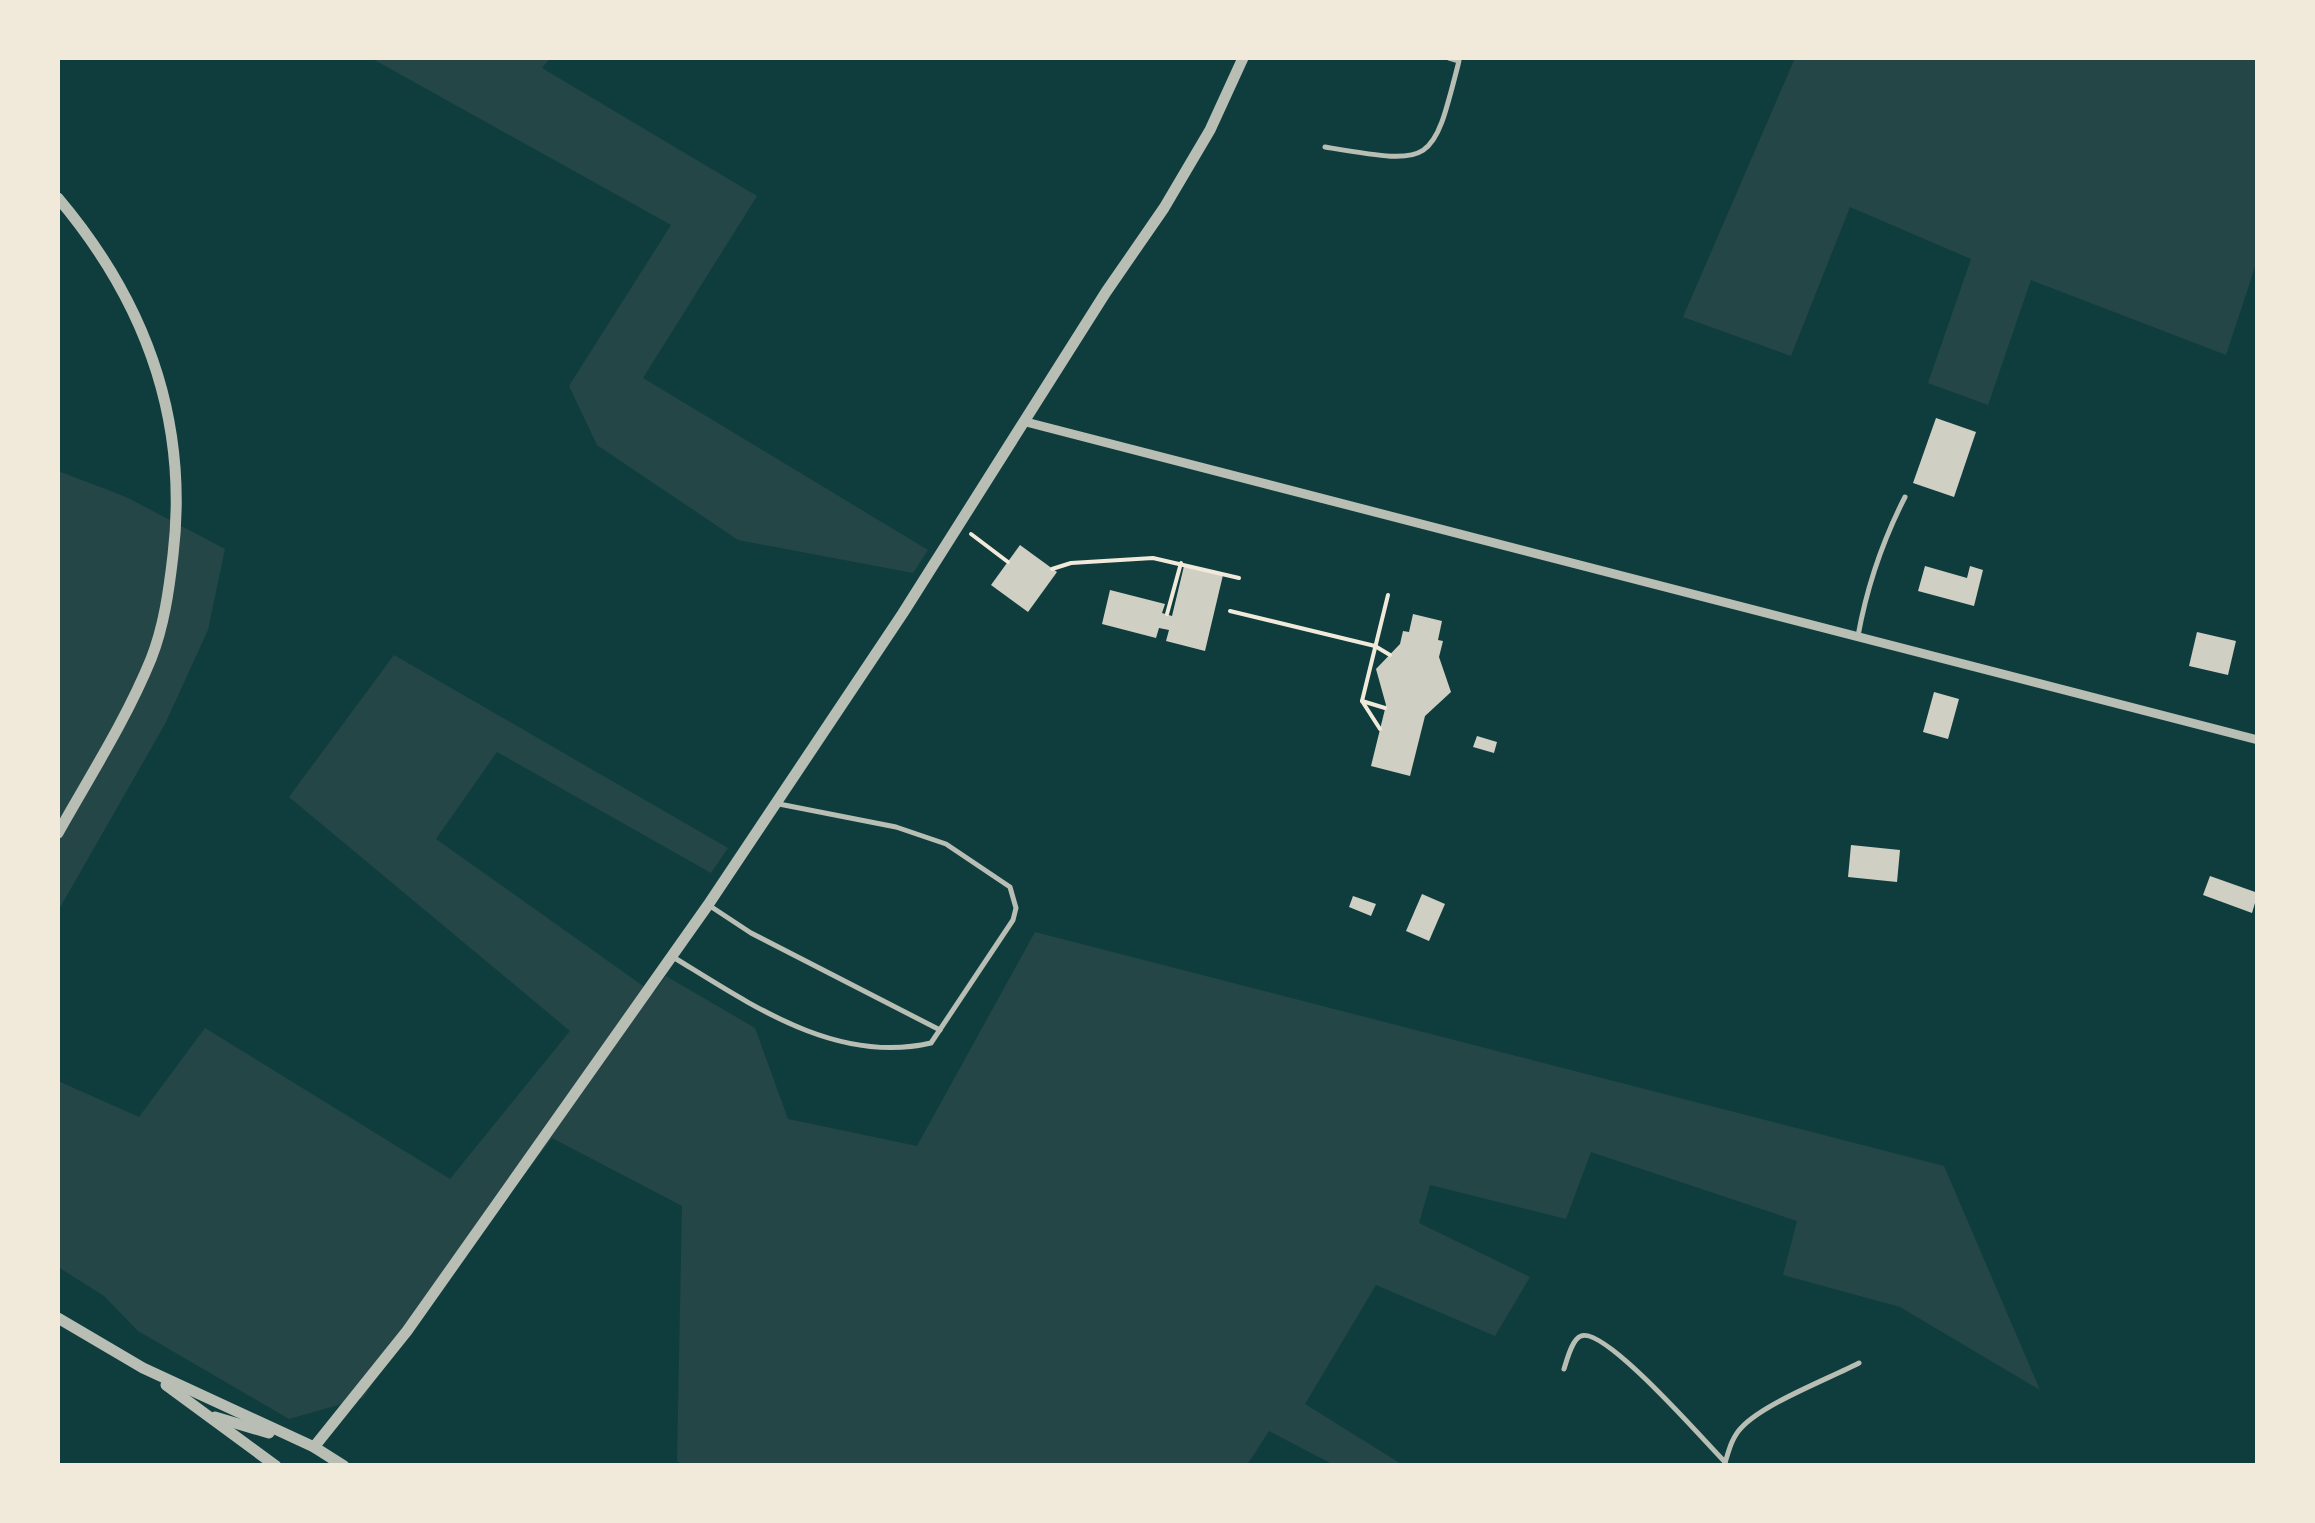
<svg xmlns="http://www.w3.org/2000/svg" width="2315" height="1523" viewBox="0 0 2315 1523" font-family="Cabin,sans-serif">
<rect width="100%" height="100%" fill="#0f3d3e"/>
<g fill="#244646">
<polygon points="371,58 550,58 542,68 757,196 643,378 928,550 913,573 738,540 597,445 569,386 671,225"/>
<polygon points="1795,58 2257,58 2257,261 2226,355 2031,280 1988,405 1928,383 1971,259 1850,207 1791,356 1683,317"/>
<polygon points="58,471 126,497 225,549 208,630 165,724 58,911"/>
<polygon points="394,655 728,848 711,873 497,752 436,839 653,993 666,976 755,1028 788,1119 917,1146 1035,932 1944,1166 2040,1390 1900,1307 1783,1275 1797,1221 1591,1152 1566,1219 1430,1185 1419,1223 1530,1277 1495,1336 1376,1285 1305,1404 1403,1465 1334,1465 1269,1431 1247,1465 684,1465 677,1461 682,1206 552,1138 407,1331 363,1398 289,1419 138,1331 104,1296 58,1267 58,1081 139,1117 205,1028 450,1179 570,1031 289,797"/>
</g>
<g fill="#cfcfc3">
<polygon points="1936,418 1976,432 1954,497 1913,483"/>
<polygon points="1020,545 1057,572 1028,612 991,585"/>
<polygon points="1184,566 1223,575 1205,651 1166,641 1169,630 1159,628 1156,638 1102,624 1110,590 1165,604 1162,613 1172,616"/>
<polygon points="1925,566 1967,578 1970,566 1983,570 1974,606 1918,591"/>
<polygon points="1413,614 1442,621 1438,640 1443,641 1439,657 1451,692 1425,716 1410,776 1371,766 1386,705 1376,669 1400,644 1403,631 1409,632"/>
<polygon points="2197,632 2236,641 2228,675 2189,666"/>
<polygon points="1934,692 1959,699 1948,739 1923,732"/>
<polygon points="1477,736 1497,742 1494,753 1473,747"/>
<polygon points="1851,845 1900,850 1897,882 1848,877"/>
<polygon points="2210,876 2258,893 2252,913 2203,895"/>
<polygon points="1422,894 1445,904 1429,941 1406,931"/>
<polygon points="1353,896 1376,904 1371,916 1349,907"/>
</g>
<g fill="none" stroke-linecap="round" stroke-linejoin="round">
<g stroke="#f1e9da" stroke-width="4">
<polyline points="971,534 1008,562"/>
<polyline points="1052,569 1071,563 1153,558 1239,578"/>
<polyline points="1230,611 1375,646 1390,655"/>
<polyline points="1167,614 1181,563"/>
<polyline points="1362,701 1385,708"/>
<polyline points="1380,729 1362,701 1388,595"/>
</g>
<g stroke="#b8beb3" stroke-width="5">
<path d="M 1325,147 C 1434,165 1432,167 1459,61 L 1449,58"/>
<path d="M 1858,636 C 1867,586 1882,542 1905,497"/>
<polyline points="710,906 751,933 940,1030"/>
<path d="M 673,957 C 750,1004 836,1065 931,1043 L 1013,920 L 1016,908 L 1010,887 L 946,844 L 896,827 L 779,804"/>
<path d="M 1564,1369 C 1567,1360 1572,1339 1581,1336 C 1605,1326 1705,1442 1725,1462"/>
<path d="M 1725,1463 C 1729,1450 1732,1437 1742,1427 C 1765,1403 1828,1379 1859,1363"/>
</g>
<polyline stroke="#b8beb3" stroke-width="9" points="1026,422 2258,740"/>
<g stroke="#b8beb3" stroke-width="11">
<path d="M 58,198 C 145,301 189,419 173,555 C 169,590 164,626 151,659 C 126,720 90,776 58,833"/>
<polyline points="58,1318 143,1368 314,1447 344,1466"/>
<polyline points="166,1385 276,1466"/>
<polyline points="215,1417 269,1433"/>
<polyline points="314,1447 407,1331 708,905 903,613 1106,292 1164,208 1210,130 1243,58"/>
</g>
</g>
<rect width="2315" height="1523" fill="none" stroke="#f1e9da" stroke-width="120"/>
</svg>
